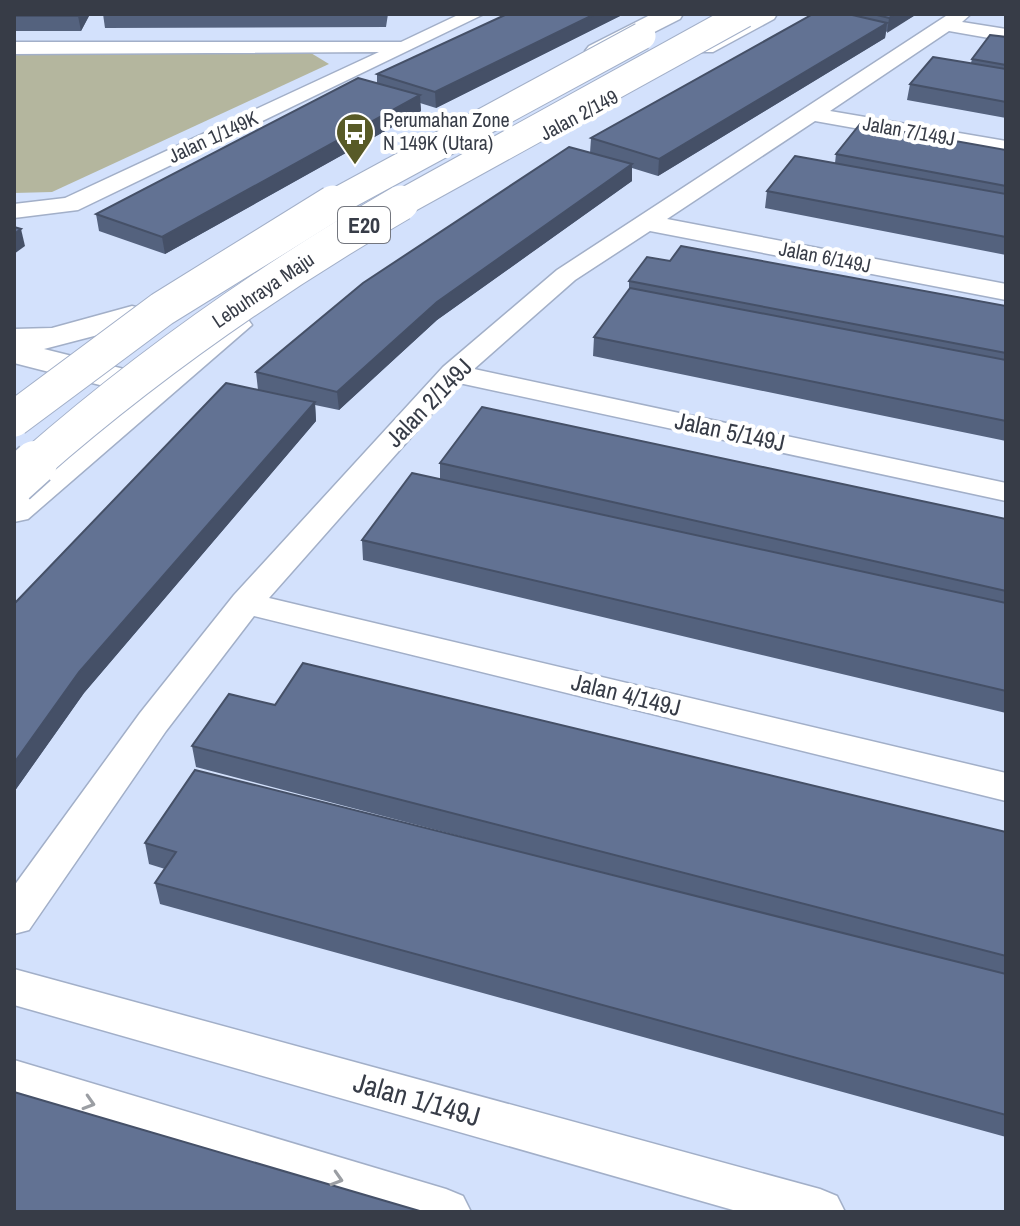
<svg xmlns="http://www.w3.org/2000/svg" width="1020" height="1226" viewBox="0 0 1020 1226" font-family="'Archivo Narrow',sans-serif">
<rect width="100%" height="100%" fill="#d3e1fc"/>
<polygon fill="#b4b69e" points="306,50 329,64 52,192 14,193 14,53"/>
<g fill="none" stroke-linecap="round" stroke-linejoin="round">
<g stroke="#a2afc8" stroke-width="3">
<g id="minor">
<polygon points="460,14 484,14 78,210 14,218 14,204 65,198 379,52 14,54 14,42 401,42"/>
<polygon points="949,14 971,14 962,22 1006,29 1006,41 949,31 830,111 1006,141 1006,155 815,121 667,219 1006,284 1006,300 650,231 575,280 474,369 1006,483 1006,501 459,383 269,598 1006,773 1006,801 254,616 166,731 29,930 14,934 14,886 140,713 234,595 443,367 557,270"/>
<polygon points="14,969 820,1189 837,1196 845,1212 740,1212 14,1005"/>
<polygon points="14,1060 446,1189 463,1196 471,1212 373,1212 14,1100"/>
</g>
</g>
<g stroke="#a2afc8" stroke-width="3">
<g id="secondary">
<polygon points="652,14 683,14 680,19 607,56 589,56 585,51 589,46"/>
<polygon points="747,14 777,14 774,19 713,52 695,52 691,47 695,42"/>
<polygon points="132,306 144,309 149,316 144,323 44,349 152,376 223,318 235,315 247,318 252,325 28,519 14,522 14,490 131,393 14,363 14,329 52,328"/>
</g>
</g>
<use href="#minor" fill="#fff" fill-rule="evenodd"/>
<use href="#secondary" fill="#fff" fill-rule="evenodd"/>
<g stroke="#a2afc8" stroke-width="29" stroke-linecap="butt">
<g id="motorway-bridge-far2">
<polyline points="330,205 642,36"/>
<polyline points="398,205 744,14"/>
</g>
</g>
<g stroke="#a2afc8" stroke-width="37" stroke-linecap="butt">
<g id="motorway-bridge-far1">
<polyline points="14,419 162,309 333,203"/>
<path d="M 33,465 C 147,365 270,279 401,203"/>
</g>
</g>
<g stroke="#a2afc8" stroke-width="47" stroke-linecap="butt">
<polyline id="motorway-bridge" points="14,482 35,463"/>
</g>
<use href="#motorway-bridge-far2" stroke="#fff" stroke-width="27"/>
<use href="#motorway-bridge-far1" stroke="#fff" stroke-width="35"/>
<use href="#motorway-bridge" stroke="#fff" stroke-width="44"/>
</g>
<g fill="#54627e">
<polygon points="14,14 90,14 81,31 14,31"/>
<polygon points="103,14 388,14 386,27 105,28"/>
<polygon points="507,14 624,14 436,108 420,103 421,111 165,254 99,231 96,214 377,83 377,74"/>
<polygon points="813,14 917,14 886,32 885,38 658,176 632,168 632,181 437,320 339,410 315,405 316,421 84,693 14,792 14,604 258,390 256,372 590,153 591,138"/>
<polygon points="1006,37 1006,118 907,100 910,84 971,63 972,59"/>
<polygon points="1006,150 1006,255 765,208 767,191 835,163 836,154"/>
<polygon points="670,261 1006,306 1006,441 593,356 594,337 629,290 629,281"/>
<polygon points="440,463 1006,519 1006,713 363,560 362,540 440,479"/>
<polygon points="275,705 1006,832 1006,1137 160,904 155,883 165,869 149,864 145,843 513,850 196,767 192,746"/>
</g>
<g fill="#455067">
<polygon points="80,14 90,14 81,31 78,16"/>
<polygon points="595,14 624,14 436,108 435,92"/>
<polygon points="895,14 917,14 887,33 889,18"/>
<polygon points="887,23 885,38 658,176 659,159"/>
<polygon points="420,95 421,111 165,254 162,237"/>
<polygon points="632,164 632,181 437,320 339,410 337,392 437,302"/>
<polygon points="21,229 25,246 14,254 14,234"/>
<polygon points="315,402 316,421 84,693 14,792 14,763 79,672"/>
</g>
<g fill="#627293" stroke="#455067" stroke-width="2">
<polygon points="14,14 80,14 78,16 14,16"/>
<polygon points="507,14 595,14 435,92 377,74"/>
<polygon points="813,14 848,14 887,23 659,159 591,138"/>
<polygon points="873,14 895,14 889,18"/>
<polygon points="990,35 1006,37 1006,65 972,59"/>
<polygon points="933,57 1006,69 1006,102 910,84"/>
<polygon points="358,78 420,95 162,237 96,214"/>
<polygon points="860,124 1006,150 1006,186 836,154"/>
<polygon points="569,147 632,164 437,302 337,392 256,372 363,283"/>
<polygon points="795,156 1006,194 1006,237 767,191"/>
<polygon points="14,227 21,229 14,234"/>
<polygon points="681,246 1006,306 1006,353 629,281 647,257 670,261"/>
<polygon points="630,288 1006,360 1006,421 594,337"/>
<polygon points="226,383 315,402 79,672 14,763 14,604"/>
<polygon points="482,407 1006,519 1006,591 440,463"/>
<polygon points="412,473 1006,603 1006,691 362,540"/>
<polygon points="303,663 1006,832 1006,956 192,746 229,694 275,705"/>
<polygon points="195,770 1006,974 1006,1115 155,883 176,852 145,843"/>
<polygon points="14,1092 423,1212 14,1212"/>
</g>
<defs><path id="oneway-chevron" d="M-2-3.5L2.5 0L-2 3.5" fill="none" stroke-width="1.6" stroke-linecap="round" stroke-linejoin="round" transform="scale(2)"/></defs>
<g stroke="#9b9ea3">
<use href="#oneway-chevron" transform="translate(89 1103) rotate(17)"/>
<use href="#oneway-chevron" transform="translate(337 1179) rotate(17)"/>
</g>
<defs>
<g id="bus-pin" transform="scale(2)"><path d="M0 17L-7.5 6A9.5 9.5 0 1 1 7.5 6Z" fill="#585a27" stroke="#fff"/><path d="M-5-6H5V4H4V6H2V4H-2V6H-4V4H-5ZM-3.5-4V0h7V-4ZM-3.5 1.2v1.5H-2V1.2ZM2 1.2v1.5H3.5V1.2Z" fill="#fff"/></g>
</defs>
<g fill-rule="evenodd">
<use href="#bus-pin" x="355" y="132"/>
</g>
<g text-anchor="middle" stroke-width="8" stroke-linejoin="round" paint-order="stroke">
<g font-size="20" fill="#373c47" stroke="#fff">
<text transform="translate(579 115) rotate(-28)" y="7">Jalan 2/149</text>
<text transform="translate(909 131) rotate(10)" y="7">Jalan 7/149J</text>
<text transform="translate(213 137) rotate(-25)" y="7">Jalan 1/149K</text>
<text transform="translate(825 257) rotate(11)" y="7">Jalan 6/149J</text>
<text transform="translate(263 290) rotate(-34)" y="7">Lebuhraya Maju</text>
</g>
<g font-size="20" fill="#373c47" stroke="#fff" text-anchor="start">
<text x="383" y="127">Perumahan Zone<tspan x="383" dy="23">N 149K (Utara)</tspan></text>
</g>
<rect fill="#fff" stroke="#73767e" stroke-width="2" x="338" y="207" width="52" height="36" rx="6"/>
<g font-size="22" font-weight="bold" fill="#373c47">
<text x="364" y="233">E20</text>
</g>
<g font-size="24" fill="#373c47" stroke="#fff">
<text transform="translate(429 403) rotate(-46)" y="8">Jalan 2/149J</text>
<text transform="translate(730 432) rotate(12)" y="8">Jalan 5/149J</text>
<text transform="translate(626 695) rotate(14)" y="8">Jalan 4/149J</text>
</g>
<g font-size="28" fill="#373c47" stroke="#fff">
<text transform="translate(417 1099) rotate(16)" y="10">Jalan 1/149J</text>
</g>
</g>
<rect width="1020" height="1226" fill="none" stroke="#373c47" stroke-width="32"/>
</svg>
